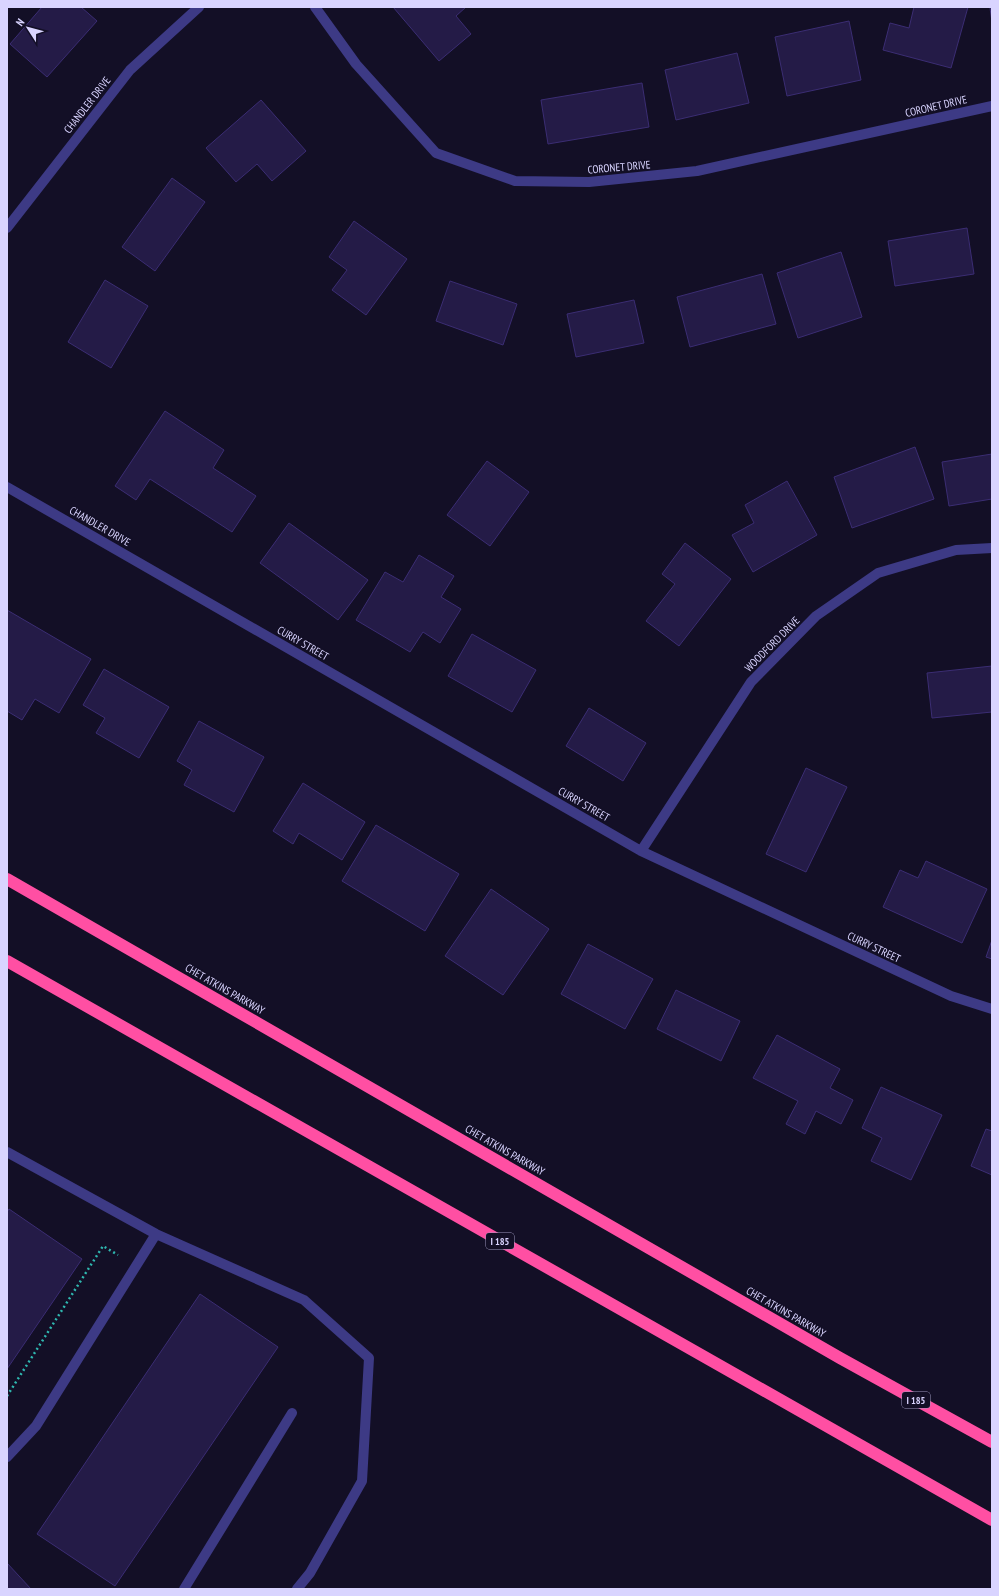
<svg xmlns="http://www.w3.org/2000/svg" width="999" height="1596" font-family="'PT Sans Narrow',sans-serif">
	<rect width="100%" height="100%" fill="#130f26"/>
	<!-- building -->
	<path fill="#241b47" stroke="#3b2d73" d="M42,7H81L97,21L47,77L10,44Z
		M393,7H466L456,16L471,34L439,61Z
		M914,7H968L951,68L883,50L890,23L909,28Z
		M992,7V22L990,8Z
		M849,21L861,80L787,96L775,37Z
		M737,53L749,103L676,120L665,70Z
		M642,83L649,127L548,144L541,100Z
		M261,100L306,151L272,181L257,164L236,182L206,148Z
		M172,178L205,202L155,271L122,247Z
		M354,221L407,259L366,315L332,290L347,270L329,257Z
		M967,228L974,274L895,286L888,241Z
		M841,252L862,317L798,338L777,273Z
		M762,274L776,324L690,347L677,297Z
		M105,280L148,306L111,368L68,342Z
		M450,281L517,304L503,345L436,321Z
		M634,300L644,343L576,357L567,314Z
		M165,411L224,450L213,468L256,496L232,532L150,479L136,500L115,486Z
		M915,447L934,499L852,528L834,477Z
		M992,454V499L949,506L942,462Z
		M487,461L529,492L490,546L447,515Z
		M787,481L817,535L753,572L732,535L754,523L745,505Z
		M289,523L368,580L338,620L260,563Z
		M685,543L731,579L679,646L646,621L675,584L662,574Z
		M419,555L454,576L441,597L461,609L440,643L423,632L410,652L356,620L385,572L403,582Z
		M7,610L91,659L59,713L35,699L22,720L7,711Z
		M472,634L536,670L512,712L448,676Z
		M992,666V712L932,718L927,673Z
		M104,669L169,707L139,758L96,733L105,718L83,705Z
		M589,708L646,743L623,781L566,746Z
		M199,721L264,757L234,812L184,785L192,770L177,761Z
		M806,768L847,787L806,872L766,854Z
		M303,783L365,822L342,860L299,833L293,844L273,831Z
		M376,825L459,874L425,931L342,881Z
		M926,861L987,889L962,943L883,907L900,870L918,878Z
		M491,889L549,929L503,995L445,956Z
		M992,940V959L986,957Z
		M588,944L653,979L625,1029L561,994Z
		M676,990L740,1021L721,1061L657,1029Z
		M777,1035L840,1069L830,1088L853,1100L841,1124L816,1111L805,1134L786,1124L798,1101L753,1078Z
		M881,1087L942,1115L911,1180L871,1161L882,1138L862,1128Z
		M986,1129L992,1131V1175L971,1166Z
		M9,1209L82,1259L7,1369V1212Z
		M200,1294L278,1347L115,1586L37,1534Z
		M7,1563L31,1589H7Z"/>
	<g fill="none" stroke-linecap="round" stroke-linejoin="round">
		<!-- path -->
		<path stroke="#2fb8b0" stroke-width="2.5" stroke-dasharray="2 3" stroke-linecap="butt" d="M7,1396L103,1246L118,1255"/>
		<!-- service -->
		<path stroke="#3d3a85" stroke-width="10" d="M184,1589L292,1413"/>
		<!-- minor -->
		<path stroke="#3d3a85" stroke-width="10" d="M315,7L356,64L436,153L515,181L589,182L697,171L992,106
			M7,228L130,70L199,7
			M7,487L641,851L951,996L992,1009
			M641,851L751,682L816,616L878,573L956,550L992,548
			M7,1152L156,1234L304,1300L369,1358L362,1481L310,1573L297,1589
			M7,1457L36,1426L156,1234"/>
		<!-- motorway -->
		<path stroke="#ff4fa3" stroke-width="12" d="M7,879L840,1358L992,1442
			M7,961L992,1520"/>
	</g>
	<g text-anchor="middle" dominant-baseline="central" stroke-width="3" stroke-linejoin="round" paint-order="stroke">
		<!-- shield labels -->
		<g fill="#130f26" stroke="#9e99be" stroke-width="1">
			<rect x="486" y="1233" width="28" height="16" rx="3"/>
			<rect x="902" y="1392" width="28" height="16" rx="3"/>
		</g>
		<g font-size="10" font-weight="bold" fill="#d9d4ff">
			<text x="500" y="1241">I 185</text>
			<text x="916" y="1400">I 185</text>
		</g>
		<!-- street labels -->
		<g font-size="11" fill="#d9d4ff" stroke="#130f26">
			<text transform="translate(87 105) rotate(-52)">CHANDLER DRIVE</text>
			<text transform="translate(936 106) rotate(-13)">CORONET DRIVE</text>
			<text transform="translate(619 167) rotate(-5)">CORONET DRIVE</text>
			<text transform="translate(100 526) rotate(30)">CHANDLER DRIVE</text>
			<text transform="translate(303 643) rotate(30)">CURRY STREET</text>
			<text transform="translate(772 644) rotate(-45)">WOODFORD DRIVE</text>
			<text transform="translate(584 804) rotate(30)">CURRY STREET</text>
			<text transform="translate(874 947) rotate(25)">CURRY STREET</text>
			<text transform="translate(225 989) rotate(30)">CHET ATKINS PARKWAY</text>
			<text transform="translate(505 1150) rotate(30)">CHET ATKINS PARKWAY</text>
			<text transform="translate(786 1312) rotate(30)">CHET ATKINS PARKWAY</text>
		</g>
	</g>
	<!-- border -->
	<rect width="999" height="1596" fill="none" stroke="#d9d4ff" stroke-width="16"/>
	<!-- north arrow -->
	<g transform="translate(28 28) rotate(306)" stroke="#130f26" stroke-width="3" paint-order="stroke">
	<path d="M0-3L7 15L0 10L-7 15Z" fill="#d9d4ff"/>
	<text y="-6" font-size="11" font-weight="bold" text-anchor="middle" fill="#d9d4ff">N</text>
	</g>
</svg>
